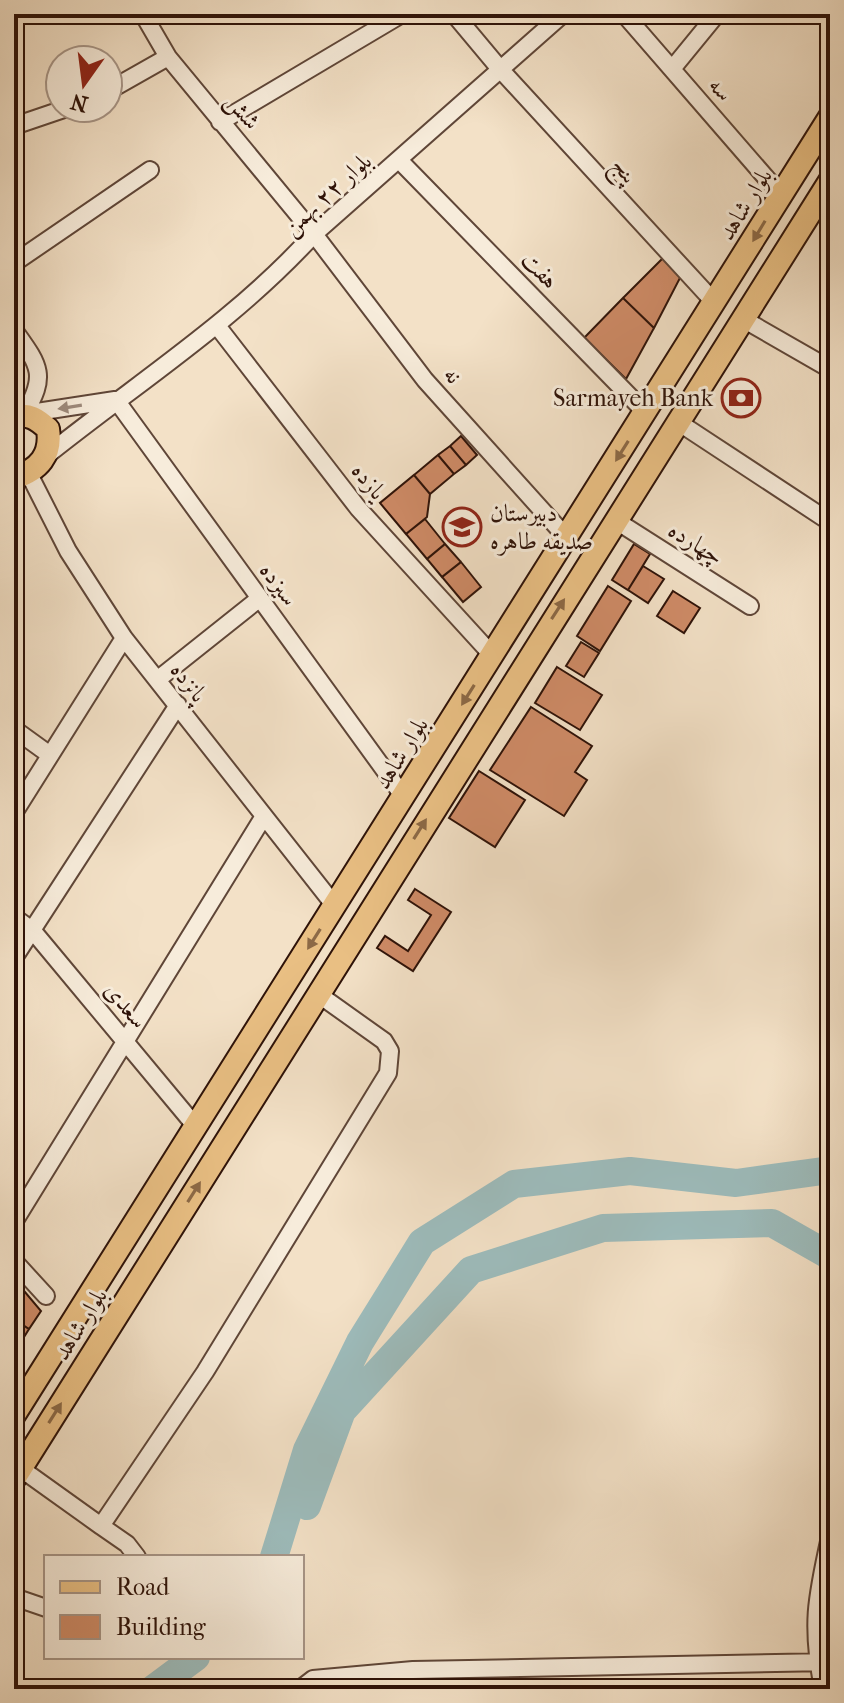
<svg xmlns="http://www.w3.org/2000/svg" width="844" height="1703" font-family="'IM FELL French Canon',Amiri,serif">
	<rect width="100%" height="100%" fill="#f3e1c7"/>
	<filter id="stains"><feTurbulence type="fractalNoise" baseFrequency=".0025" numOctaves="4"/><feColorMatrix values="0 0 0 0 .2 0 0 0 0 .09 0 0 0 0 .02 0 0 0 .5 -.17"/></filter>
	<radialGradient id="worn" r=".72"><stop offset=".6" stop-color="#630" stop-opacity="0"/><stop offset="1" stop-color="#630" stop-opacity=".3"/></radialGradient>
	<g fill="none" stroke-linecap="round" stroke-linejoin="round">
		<!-- river -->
		<path stroke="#9dbcbc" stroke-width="28" d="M307,1506L342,1411L471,1270L603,1228L772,1223L830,1256
			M274,1557L307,1450L360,1342L422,1242L514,1184L630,1171L736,1183L830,1170
			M153,1689L196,1657"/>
	</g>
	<!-- building -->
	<path fill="#cf8b67" stroke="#2e1208" stroke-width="2" d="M663,258L681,276L654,328L623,298Z
		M623,298L654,328L626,379L584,338Z
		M461,436L477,455L466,465L450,446Z
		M450,446L466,465L454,474L438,455Z
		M438,455L454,474L430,494L414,475Z
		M414,475L430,494L427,517L406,534L380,503Z
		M425,519L445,544L427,559L406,534Z
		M445,544L461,562L442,577L427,559Z
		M634,544L650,554L628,590L612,580Z
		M461,562L481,587L463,602L442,577Z
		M643,566L664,579L648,603L628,590Z
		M608,586L631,601L600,651L577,636Z
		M673,591L700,608L684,633L657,616Z
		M581,642L599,653L584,677L566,666Z
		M557,667L602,695L580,730L535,703Z
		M531,707L592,746L575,772L587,780L564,816L490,770Z
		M479,771L525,800L495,847L449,818Z
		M415,889L451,912L413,971L377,948L385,936L408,951L431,915L408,900Z
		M14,1279L41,1311L29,1329L14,1319Z
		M14,1319L29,1329L14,1353Z"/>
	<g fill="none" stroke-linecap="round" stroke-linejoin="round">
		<defs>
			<path id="minor" d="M143,14L168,57L314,234L425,380L567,538
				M454,14L500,69L715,303
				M624,14L781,195
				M672,69L717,14
				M108,91L168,57
				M220,122L402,14
				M14,126L67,108
				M399,160L646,413
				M14,263L150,170
				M743,319L830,369
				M218,327L358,508L493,656
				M14,330C39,365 48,375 24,414
				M116,400L404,797
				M24,414L115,400
				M678,422L830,522
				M46,456C137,383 235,321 314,234L563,14
				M28,472L68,551L124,638L335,906
				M615,520L750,606
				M157,680L260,598
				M14,729L50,755
				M14,813L124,638
				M14,917L33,931L197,1128
				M14,958L178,705
				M14,1222L264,816
				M14,1261L46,1296
				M20,1468L101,1526
				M137,1557L127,1544L101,1526L205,1372L388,1073L390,1051L384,1041L318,994
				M14,1597L46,1608
				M300,1689L313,1679L413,1670L830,1662
				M823,1689C811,1625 816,1600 830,1537"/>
			<path id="major" d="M14,417C29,413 37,419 48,429C52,455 39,470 14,478
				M14,1415L830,117
				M14,1479L830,181"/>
		</defs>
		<!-- minor casing -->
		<use href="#minor" stroke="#5f4638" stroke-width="20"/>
		<!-- major casing -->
		<use href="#major" stroke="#2e1208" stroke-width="26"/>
		<!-- minor -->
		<use href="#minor" stroke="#f7ecdb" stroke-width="16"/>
		<!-- major -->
		<use href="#major" stroke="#eac084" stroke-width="22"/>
	</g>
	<!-- one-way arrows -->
	<defs><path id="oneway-solid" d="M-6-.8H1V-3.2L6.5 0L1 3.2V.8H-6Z" transform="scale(2)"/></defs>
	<g fill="#8c6946">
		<use href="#oneway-solid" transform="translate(759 231) rotate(121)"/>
		<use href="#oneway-solid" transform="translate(622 451) rotate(122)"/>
		<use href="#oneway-solid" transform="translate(558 609) rotate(-57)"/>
		<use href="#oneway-solid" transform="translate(468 695) rotate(122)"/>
		<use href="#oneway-solid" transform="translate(420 829) rotate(-58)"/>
		<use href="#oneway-solid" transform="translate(314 939) rotate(122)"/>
		<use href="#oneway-solid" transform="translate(194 1192) rotate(-58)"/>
		<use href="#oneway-solid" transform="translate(55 1413) rotate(-58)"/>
	</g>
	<use fill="#9d8a7c" href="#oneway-solid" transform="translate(70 407) rotate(171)"/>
	<!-- icons -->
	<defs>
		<symbol id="bank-ring" viewBox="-11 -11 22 22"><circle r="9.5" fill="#f7ecdb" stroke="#8f2418" stroke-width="1.5"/><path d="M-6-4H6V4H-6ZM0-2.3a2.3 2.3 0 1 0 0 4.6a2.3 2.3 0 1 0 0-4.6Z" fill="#8f2418"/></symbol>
		<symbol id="school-ring" viewBox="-11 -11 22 22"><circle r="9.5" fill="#f7ecdb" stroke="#8f2418" stroke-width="1.5"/><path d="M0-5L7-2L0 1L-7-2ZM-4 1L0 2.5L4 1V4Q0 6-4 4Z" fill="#8f2418"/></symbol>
	</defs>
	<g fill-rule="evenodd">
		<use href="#bank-ring" x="719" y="376" width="44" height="44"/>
		<use href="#school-ring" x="440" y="505" width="44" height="44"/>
	</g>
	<g text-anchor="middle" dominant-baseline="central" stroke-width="6" stroke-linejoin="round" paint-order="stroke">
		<!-- street labels -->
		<g font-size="24" fill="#2e1208" stroke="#f7ecdb">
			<text transform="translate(721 89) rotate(49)">سه</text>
			<text transform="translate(243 111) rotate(50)">شش</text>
			<text transform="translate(625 170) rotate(47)">پنج</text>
			<text transform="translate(327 194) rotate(-42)">بلوار ۲۲ بهمن</text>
			<text transform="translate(745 204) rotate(-58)">بلوار شاهد</text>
			<text transform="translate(540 270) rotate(46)">هفت</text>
			<text transform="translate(453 375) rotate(49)">نه</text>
			<text transform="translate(369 481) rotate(51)">یازده</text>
			<text transform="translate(696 543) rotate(32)">چهارده</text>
			<text transform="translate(279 584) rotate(54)">سیزده</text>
			<text transform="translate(189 682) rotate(52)">پانزده</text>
			<text transform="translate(401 753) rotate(-58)">بلوار شاهد</text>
			<text transform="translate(126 1005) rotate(50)">سعدی</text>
			<text transform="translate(80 1324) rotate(-58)">بلوار شاهد</text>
		</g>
		<!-- poi labels -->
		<g font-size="24" fill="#2e1208" stroke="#f7ecdb" text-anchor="end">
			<text x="713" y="398">Sarmayeh Bank</text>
			<text x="490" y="513" text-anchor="start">دبیرستان<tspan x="490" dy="28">صدیقه طاهره</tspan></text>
		</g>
	</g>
	<!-- margin -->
	<rect width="844" height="1703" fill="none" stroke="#f3e1c7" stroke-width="48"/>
	<rect x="16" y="16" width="812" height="1671" fill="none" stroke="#2e1208" stroke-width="4"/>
	<rect x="24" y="24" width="796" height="1655" fill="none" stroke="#2e1208" stroke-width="2"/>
	<!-- legend -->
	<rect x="44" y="1555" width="260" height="104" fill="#f7ecdb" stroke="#a79587" stroke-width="2"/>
	<rect x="60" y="1581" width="40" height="12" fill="#eac084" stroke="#a79587" stroke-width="2"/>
	<text x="116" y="1595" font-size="24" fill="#2e1208">Road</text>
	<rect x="60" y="1615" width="40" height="24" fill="#cf8b67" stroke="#a79587" stroke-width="2"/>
	<text x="116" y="1635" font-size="24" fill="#2e1208">Building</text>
	<!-- north arrow -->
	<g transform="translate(84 84) rotate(194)"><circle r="38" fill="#f7ecdb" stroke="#a79587" stroke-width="2"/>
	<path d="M0-6L14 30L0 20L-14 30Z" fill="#8f2418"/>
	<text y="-12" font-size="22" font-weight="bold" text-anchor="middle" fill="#2e1208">N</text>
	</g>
	<rect width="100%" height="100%" filter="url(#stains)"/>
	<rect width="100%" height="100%" fill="url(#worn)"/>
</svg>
